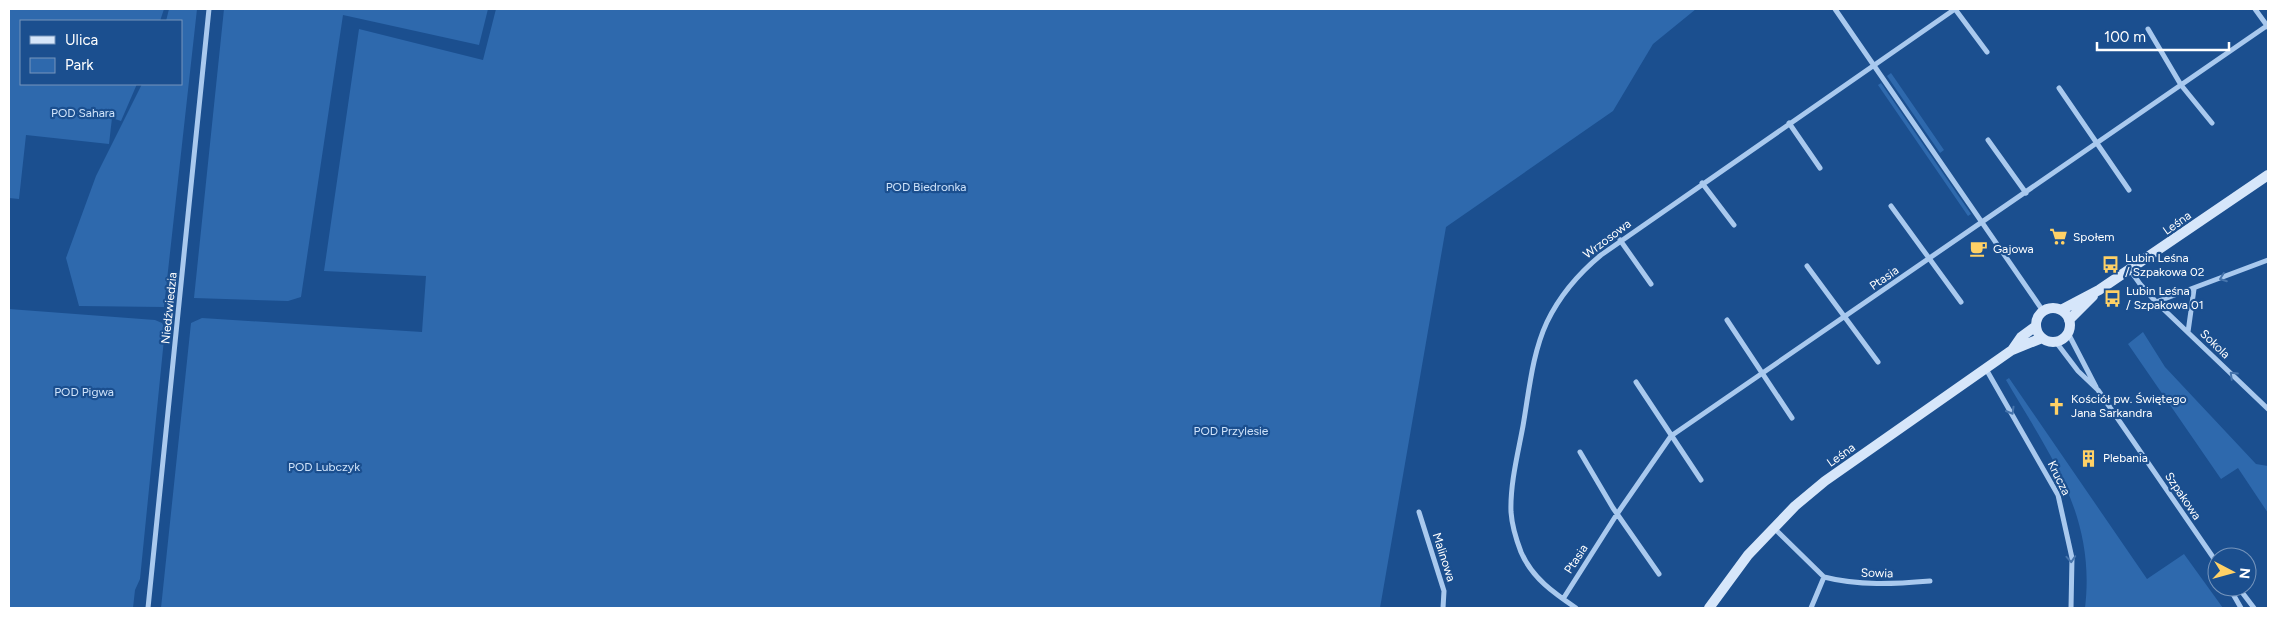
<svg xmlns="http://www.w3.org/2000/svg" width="2277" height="617" font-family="Figtree,sans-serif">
	<rect width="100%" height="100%" fill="#1b4f8f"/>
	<!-- green -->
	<path fill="#2e69ad" d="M9,9H164L160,21H21V84H137L121,121L112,118L109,144L26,135L19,199L9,198Z
		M169,9H197L164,307L79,306L66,258L96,176L142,84H181V21H166Z
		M224,9H488L479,45L343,15L301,297L288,301L194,298Z
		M496,9H1696L1653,44L1613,111L1446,227L1380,608H161L191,323L202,318L422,332L426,276L324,271L359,29L483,60Z
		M1891,73L1944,150L1940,153L1887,76Z
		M1881,83L1971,214L1968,216L1878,85Z
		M9,309L155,320L162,323L165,329L140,579L135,590L133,608H9Z
		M2143,332L2165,367L2256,464L2268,466V513L2238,468L2221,479L2128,344Z
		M2009,378L2147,579L2184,554L2223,608H2085C2096,516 2050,455 2006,380Z"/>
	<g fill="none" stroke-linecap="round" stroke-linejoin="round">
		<!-- street -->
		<path stroke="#a9c9ee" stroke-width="5" d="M1835,9L2043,311
			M1955,9L1987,52
			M2255,9L2268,27
			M2148,29L2181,85L2212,123
			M2059,88L2129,190
			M1789,123L1820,168
			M1988,140L2026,193
			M1702,183L1734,225
			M1891,206L1961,302
			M1620,240L1651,284
			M1807,266L1878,362
			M2130,270L2140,284L2156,302L2268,409
			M2156,302L2268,260
			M1727,320L1792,418
			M2188,332L2194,289
			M2068,333L2096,387
			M2056,342L2078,371L2098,390L2217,563
			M1986,369L2058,495L2072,558L2071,608
			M1636,382L1701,480
			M1580,452L1613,508L1659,574
			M1419,512L1444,591L1443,608
			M1774,528L1824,577L1811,608
			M1824,577C1859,586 1894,584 1930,581
			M2229,587L2241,608
			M2238,587L2254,608
			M1563,599L1617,514L1671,436L2268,25
			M148,608L209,9
			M1576,608C1554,593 1532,578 1521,552C1516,539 1512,526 1511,512C1510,484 1518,453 1523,426C1529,392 1532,354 1547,322C1560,295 1578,274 1601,255L1955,9"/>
		<!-- secondary -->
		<path stroke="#d6e6fa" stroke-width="10" d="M2036 325a17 17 0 1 1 34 0a17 17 0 1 1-34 0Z
			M2061,310L2099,290L2268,175
			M2069,320L2093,296
			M2012,350L2021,337L2036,326
			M1709,608L1748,555L1795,506L1825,481L2012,350L2042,338"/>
	</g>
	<!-- one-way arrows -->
	<defs><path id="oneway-chevron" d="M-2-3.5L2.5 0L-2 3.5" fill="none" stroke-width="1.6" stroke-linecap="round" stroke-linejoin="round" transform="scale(1.25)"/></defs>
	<g stroke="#4674ac">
		<use href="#oneway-chevron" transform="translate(2223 278) rotate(160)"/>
		<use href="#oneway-chevron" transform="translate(2233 375) rotate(-136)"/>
		<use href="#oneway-chevron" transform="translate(2011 411) rotate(60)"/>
		<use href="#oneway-chevron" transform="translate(2071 559) rotate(86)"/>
	</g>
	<!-- icons -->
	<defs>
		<symbol id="supermarket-bare" viewBox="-9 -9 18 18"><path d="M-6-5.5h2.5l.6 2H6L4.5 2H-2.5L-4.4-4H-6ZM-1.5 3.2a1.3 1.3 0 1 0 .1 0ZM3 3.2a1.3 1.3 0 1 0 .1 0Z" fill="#ffd166" stroke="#1b4f8f" stroke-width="2.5" paint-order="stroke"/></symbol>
		<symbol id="cafe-bare" viewBox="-9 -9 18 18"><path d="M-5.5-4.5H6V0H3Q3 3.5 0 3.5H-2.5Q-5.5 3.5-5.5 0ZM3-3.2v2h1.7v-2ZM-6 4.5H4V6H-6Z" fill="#ffd166" stroke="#1b4f8f" stroke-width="2.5" paint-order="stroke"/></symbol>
		<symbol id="bus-bare" viewBox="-9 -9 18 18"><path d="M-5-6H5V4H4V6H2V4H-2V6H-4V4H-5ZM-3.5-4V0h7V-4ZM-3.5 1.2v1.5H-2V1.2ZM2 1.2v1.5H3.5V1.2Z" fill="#ffd166" stroke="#1b4f8f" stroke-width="2.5" paint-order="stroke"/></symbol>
		<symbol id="church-bare" viewBox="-9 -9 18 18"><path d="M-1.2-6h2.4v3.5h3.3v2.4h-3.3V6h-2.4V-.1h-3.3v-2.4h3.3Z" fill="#ffd166" stroke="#1b4f8f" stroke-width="2.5" paint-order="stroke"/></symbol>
		<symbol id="building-bare" viewBox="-9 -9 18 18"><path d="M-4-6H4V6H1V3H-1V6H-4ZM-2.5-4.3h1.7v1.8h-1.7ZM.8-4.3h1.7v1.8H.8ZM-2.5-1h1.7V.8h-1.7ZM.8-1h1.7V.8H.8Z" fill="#ffd166" stroke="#1b4f8f" stroke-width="2.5" paint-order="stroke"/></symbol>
	</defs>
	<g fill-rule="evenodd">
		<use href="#supermarket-bare" x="2046" y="224" width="25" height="25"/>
		<use href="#cafe-bare" x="1966" y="236" width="25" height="25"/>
		<use href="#bus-bare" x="2098" y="252" width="25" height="25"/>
		<use href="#bus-bare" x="2100" y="286" width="25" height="25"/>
		<use href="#church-bare" x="2044" y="394" width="25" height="25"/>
		<use href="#building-bare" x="2076" y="446" width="25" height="25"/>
	</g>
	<g text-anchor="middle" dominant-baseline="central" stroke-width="4.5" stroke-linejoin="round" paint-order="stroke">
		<!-- park labels -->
		<g font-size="12" fill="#cfe3fa" stroke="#1b4f8f">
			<text x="83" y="113">POD Sahara</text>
			<text x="926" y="187">POD Biedronka</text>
			<text x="84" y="392">POD Pigwa</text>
			<text x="1231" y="431">POD Przylesie</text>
			<text x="324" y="467">POD Lubczyk</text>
		</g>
		<!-- street labels -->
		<g font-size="12" fill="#fff" stroke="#1b4f8f">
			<text transform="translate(2177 223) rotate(-35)">Leśna</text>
			<text transform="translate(1607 239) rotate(-37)">Wrzosowa</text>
			<text transform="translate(1884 278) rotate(-35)">Ptasia</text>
			<text transform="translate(169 308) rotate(-84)">Niedźwiedzia</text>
			<text transform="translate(2215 344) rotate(44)">Sokola</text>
			<text transform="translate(1841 455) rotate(-35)">Leśna</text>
			<text transform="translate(2059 478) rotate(64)">Krucza</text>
			<text transform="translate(2183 496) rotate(56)">Szpakowa</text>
			<text transform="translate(1444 557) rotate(72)">Malinowa</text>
			<text transform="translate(1576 559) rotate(-57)">Ptasia</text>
			<text transform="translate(1877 573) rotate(1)">Sowia</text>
		</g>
		<!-- poi labels -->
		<g font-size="12" fill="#fff" stroke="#1b4f8f" text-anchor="start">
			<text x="2073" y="237">Społem</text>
			<text x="1993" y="249">Gajowa</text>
			<text x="2125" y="258">Lubin Leśna<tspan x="2125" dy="14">/ Szpakowa 02</tspan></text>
			<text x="2126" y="291">Lubin Leśna<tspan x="2126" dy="14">/ Szpakowa 01</tspan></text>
			<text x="2071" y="399">Kościół pw. Świętego<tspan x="2071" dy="14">Jana Sarkandra</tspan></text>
			<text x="2103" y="458">Plebania</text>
		</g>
	</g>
	<!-- border -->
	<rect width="2277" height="617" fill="none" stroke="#ffffff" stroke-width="20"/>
	<!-- legend -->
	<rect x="20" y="20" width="162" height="65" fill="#1b4f8f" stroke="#7695bc"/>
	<rect x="30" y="36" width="25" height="8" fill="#d6e6fa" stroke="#7695bc"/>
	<text x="65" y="45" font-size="15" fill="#ffffff">Ulica</text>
	<rect x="30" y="58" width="25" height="15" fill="#2e69ad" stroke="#7695bc"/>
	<text x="65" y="70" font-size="15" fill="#ffffff">Park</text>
	<!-- north arrow -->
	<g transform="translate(2232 572) rotate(96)"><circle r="24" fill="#1b4f8f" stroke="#7695bc"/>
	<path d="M0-4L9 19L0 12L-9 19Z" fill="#ffd166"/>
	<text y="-8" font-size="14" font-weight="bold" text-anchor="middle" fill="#ffffff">N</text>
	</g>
	<!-- scale -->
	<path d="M2097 42v8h132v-8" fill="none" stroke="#ffffff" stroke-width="2.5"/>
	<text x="2104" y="42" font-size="15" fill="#ffffff" stroke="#1b4f8f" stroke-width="4" paint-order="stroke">100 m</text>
</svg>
